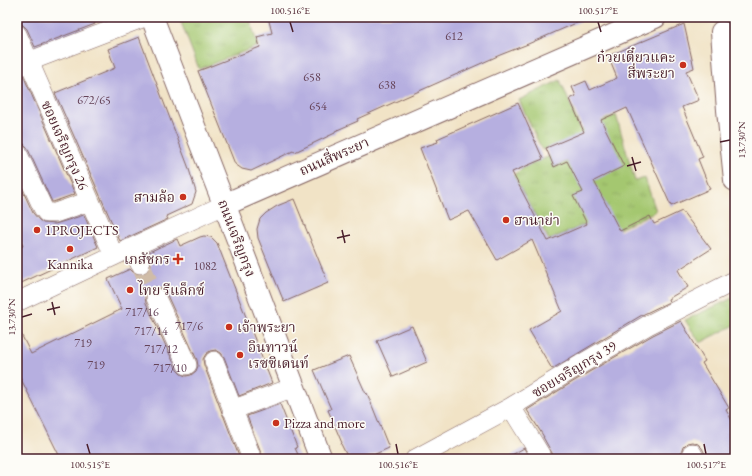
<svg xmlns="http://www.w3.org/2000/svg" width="752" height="476" font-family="'EB Garamond','Noto Serif Thai',serif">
	<defs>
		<pattern id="grass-tufts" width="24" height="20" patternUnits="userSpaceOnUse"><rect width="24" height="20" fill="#a4c770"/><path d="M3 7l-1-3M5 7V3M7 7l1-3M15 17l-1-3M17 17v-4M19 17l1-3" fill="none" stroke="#8faa61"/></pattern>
	</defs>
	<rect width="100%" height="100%" fill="#fdfcf7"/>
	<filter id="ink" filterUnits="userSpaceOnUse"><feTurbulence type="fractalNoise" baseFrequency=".025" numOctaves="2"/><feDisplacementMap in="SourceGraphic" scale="8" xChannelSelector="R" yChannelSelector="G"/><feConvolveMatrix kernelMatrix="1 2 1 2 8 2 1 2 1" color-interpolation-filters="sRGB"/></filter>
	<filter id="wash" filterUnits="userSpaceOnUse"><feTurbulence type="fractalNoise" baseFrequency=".012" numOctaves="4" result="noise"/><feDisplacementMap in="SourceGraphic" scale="16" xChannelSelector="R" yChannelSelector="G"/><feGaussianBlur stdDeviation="0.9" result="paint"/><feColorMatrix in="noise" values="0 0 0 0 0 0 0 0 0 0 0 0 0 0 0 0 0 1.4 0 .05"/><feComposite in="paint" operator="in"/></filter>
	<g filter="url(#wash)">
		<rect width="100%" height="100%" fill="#f1e3c6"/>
		<!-- grass -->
		<path fill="url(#grass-tufts)" stroke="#77734e" d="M179,17H249L258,46L199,69Z
			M560,80L581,130L616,115L635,181L645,178L656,211L598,239L589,223L549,240L513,175L527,166L550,156L554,167L569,161L561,142L542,150L519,100Z
			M735,297V325L700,343L685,320Z"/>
		<g id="blocks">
			<!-- building -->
			<path fill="#b6afe0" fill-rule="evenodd" d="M17,17H92L95,24L35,47L27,29L23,25L17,23Z
				M268,17H590L528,44L500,55L417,92L357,119L358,121L335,131V133L295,152L293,151L251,171L242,169L235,164L198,71L260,47L257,37L272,33Z
				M684,24L694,68L686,71L699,100L682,107L703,157L698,159L710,189L671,206L627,108L601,120L624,166L594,181L620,231L650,216L654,224L682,211L711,249L678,270L688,287L668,299L669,302L642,315L552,369L529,330L562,311L532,240L497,260L469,211L448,220L420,148L438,142L437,139L518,103L543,159L512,172L548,241L587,224L573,196L583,192L567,161L554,167L546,148L584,132L570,99L576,96L572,87L586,81L590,90L617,78L608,56Z
				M139,37L188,166L196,192L192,204L166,216L168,219L120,241L55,93L115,68L108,49Z
				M23,75L75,194L53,202H52L27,147L23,143L17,141V77Z
				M17,178L33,213L39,220L43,223L55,224L84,215L98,247L17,285V248L23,246L17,233Z
				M294,199L328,283L284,302L258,238L257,229L260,219L266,213L277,206Z
				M204,236L211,237L217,243L272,383L239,396L224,357L221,353L216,350L210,351L206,354L203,359L204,365L221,410L222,413L224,417L240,459H61L17,371V326L31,354L122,309L108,279L130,269L134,273L138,275L145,274L149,270L151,265L150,260L147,253L177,239L180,246L200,237ZM157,287L163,289L166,293L197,360L198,366L196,371L191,375L186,376L181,374L177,370L146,303L145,297L147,291L152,288Z
				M681,321L705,361L702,363L729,408L726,410L735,426V459H706L705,454L702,448L698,444L692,442L687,443L683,447L681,453L683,459H554L552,453L543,437H544L527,410L589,372L653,335Z
				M412,326L427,362L393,377L377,341Z
				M349,356L366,394L367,393L389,448L364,459H350L346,454L341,444L342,443L328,410L331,409L314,370Z
				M280,404L297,447L295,448L300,459H263L262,455L247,416Z
				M524,448L530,459H505Z"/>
		</g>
	</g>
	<g filter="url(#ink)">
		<use href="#blocks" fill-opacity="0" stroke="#846461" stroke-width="1"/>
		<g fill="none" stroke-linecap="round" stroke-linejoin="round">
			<!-- minor-tunnel -->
			<path stroke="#d0bca7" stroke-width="19" stroke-dasharray="19 10" stroke-linecap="butt" d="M140,264L156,298"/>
			<defs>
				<path id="minor" d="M17,34L114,256
					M17,66L145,17
					M17,152L43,208L47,213H55L90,201
					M133,247L140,264
					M156,298L187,365
					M17,302L133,247L224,205
					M214,361L252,459
					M511,407L543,459
					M232,410L294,387
					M692,453L695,459
					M415,459L511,407L583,363L648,325L734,281"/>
				<path id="major" d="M152,17L212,173L238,240L321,459
					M224,205L655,17"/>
				<path id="highway" d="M722,32L728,110L735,180"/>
			</defs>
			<!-- minor casing -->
			<use href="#minor" stroke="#846461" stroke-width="20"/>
			<!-- major casing -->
			<use href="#major" stroke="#846461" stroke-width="24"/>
			<!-- highway casing -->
			<use href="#highway" stroke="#846461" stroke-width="24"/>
			<!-- minor -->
			<use href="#minor" stroke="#fff" stroke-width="19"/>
			<!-- major -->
			<use href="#major" stroke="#fff" stroke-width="22"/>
			<!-- highway -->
			<use href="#highway" stroke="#fff" stroke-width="22"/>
		</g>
	</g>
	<!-- ticks -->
	<path fill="none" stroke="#4a1f2b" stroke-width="1.5" d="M290,22L293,32M598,22L601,32M720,142L730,140M632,157L636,171M627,166L641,162M342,230L345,243M337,238L350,235M52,302L55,315M47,310L60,307M22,317L32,314M87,444L90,454M396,444L398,454M704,444L706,454"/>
	<!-- markers -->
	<g fill="#c8321e" stroke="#fdfcf7" stroke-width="1.5">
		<circle cx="683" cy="65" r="4"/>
		<circle cx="183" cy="197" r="4"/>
		<circle cx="506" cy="220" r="4"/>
		<circle cx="37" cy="230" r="4"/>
		<circle cx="70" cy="249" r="4"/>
		<path d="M176 253h4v4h4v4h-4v4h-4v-4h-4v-4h4z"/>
		<circle cx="130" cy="290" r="4"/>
		<circle cx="229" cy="327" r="4"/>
		<circle cx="240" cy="355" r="4"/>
		<circle cx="276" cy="423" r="4"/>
	</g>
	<g text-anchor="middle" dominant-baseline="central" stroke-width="3" stroke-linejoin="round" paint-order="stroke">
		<!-- number labels -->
		<g font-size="12" fill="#654358">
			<text x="454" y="36">612</text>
			<text x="312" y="77">658</text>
			<text x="387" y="85">638</text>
			<text x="94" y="100">672/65</text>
			<text x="318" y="106">654</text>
			<text x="205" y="266">1082</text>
			<text x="142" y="312">717/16</text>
			<text x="189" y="326">717/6</text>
			<text x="151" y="331">717/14</text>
			<text x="83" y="343">719</text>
			<text x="161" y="349">717/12</text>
			<text x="96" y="365">719</text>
			<text x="170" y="368">717/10</text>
		</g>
		<!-- poi labels -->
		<g font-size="14" fill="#4a1f2b" stroke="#fdfcf7" text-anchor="start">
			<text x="675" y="57" text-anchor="end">ก๋วยเตี๋ยวแคะ<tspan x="675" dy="16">สี่พระยา</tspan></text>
			<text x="175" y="197" text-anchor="end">สามล้อ</text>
			<text x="514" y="220">ฮานาย่า</text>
			<text x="45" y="230">1PROJECTS</text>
			<text x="170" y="259" text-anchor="end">เภสัชกร</text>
			<text x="70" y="264" text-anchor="middle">Kannika</text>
			<text x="138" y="290">ไทย รีแล็กซ์</text>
			<text x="237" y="327">เจ้าพระยา</text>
			<text x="248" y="347">อินทาวน์<tspan x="248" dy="16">เรซซิเดนท์</tspan></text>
			<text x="284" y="423">Pizza and more</text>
		</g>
		<!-- street labels -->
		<g font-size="14" fill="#4a1f2b" stroke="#fdfcf7">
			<text transform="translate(65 145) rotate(66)">ซอยเจริญกรุง 26</text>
			<text transform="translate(334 156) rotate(-24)">ถนนสี่พระยา</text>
			<text transform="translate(237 238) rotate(69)">ถนนเจริญกรุง</text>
			<text transform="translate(574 369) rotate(-31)">ซอยเจริญกรุง 39</text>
		</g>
	</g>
	<!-- margin -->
	<rect width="752" height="476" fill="none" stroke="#fdfcf7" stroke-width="44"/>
	<rect x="22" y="22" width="708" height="432" fill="none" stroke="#4a1f2b" stroke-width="1.5"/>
	<g font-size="10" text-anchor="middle" fill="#4a1f2b">
		<text x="290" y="14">100.516°E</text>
		<text x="598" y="14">100.517°E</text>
		<text transform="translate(741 140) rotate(-90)" y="4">13.730°N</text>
		<text transform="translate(11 317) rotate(-90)" y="4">13.730°N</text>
		<text x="90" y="468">100.515°E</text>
		<text x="398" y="468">100.516°E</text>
		<text x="706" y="468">100.517°E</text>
	</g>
</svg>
